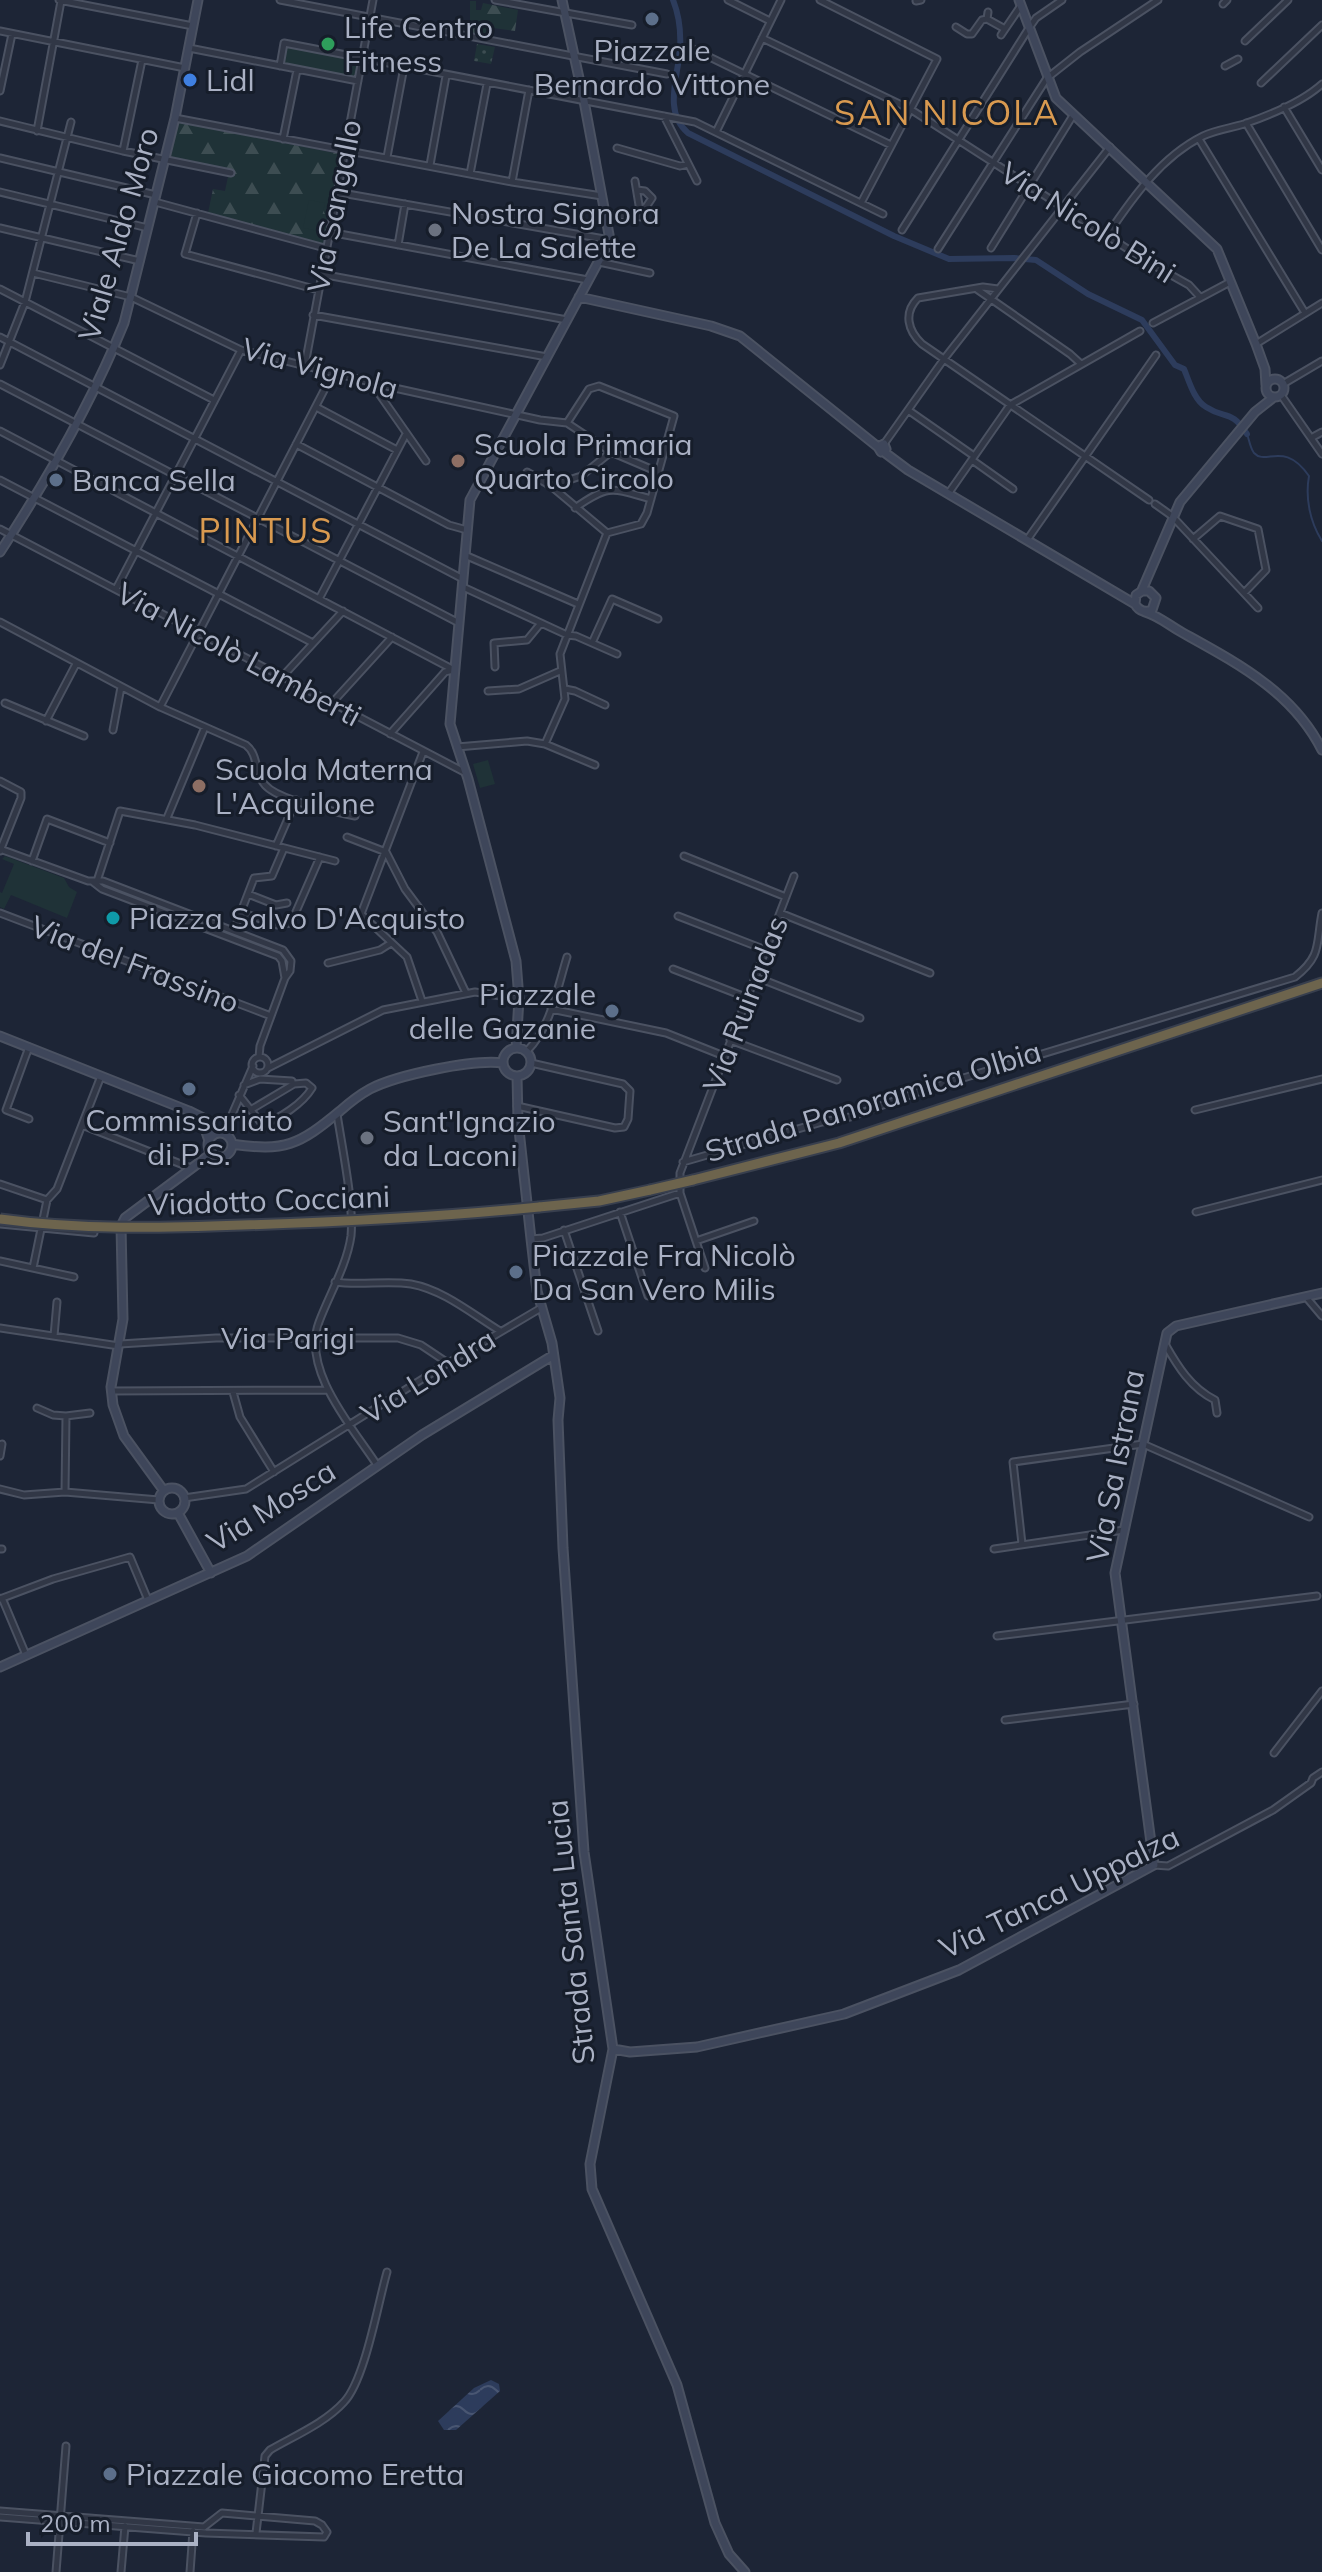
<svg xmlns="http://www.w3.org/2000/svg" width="1322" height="2572" font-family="Mulish,sans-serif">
	<defs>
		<pattern id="forest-firs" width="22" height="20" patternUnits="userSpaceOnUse" patternTransform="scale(2)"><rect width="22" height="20" fill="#1f3237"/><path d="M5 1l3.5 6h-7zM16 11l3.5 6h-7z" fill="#3d4d52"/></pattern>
		<pattern id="garden-dots" width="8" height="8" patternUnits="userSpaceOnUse" patternTransform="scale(2)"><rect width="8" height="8" fill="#1f3237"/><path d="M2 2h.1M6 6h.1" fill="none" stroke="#3d4d52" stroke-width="1.8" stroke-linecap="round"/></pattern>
		<pattern id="water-waves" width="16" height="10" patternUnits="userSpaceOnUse" patternTransform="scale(2)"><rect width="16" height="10" fill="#2d3c5c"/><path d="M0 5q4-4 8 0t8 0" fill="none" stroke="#495672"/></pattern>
	</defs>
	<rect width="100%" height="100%" fill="#1d2536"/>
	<!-- forest -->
	<path fill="url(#forest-firs)" d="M470,1H476V10H481L483,3L518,10L515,31L493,28L489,38L470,35Z
		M177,122L340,154L323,244L208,213L213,189L225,191L229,172L169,159Z"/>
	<!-- park -->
	<path fill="#1f3237" d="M286,46L359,61L356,78L283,65Z
		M309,200L325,203L319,231L303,228Z
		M488,760L495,784L480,788L473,764Z
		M5,856L64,878L69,887L77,892L67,918L11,895L4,909L0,907V892L2,893L14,864L2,859Z"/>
	<!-- garden -->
	<path fill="url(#garden-dots)" d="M477,44L495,47L491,64L474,61Z"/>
	<!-- water -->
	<path fill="url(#water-waves)" d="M491,2380L499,2384L500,2391L456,2430H444L438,2421L474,2388Z"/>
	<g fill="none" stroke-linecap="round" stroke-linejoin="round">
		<!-- stream -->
		<path stroke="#2d3c5c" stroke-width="2" d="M1247,434C1249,439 1250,448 1254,453C1266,466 1284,440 1309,476C1305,498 1310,522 1322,541"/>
		<!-- canal -->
		<path stroke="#2d3c5c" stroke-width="6" d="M673,0C679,15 681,33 680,49C678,77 663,112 688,133L894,236L949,259L1014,258L1036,260L1088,294L1142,320L1175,365L1184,369C1189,381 1194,400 1206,407C1226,420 1231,409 1247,434"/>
		<defs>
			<path id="street" d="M59,0L193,26
				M280,0L667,74
				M495,0L632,25
				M728,0L770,21
				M820,0L937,59L861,203
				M916,1L921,0
				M1223,4L1227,0
				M988,12L987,19L1005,29
				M956,27L967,34H972L982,20L987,19
				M0,31L185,68
				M1001,35L1020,7
				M762,38L910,109L1148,262L1189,285L1200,297
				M1245,41L1288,0
				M189,48L358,81
				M691,48L891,145
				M280,66L284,43L695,122L883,214
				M1225,66L1238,59
				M1261,83L1322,25
				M0,91L12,34
				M1284,107L1322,170
				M664,116L697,181
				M175,118L512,182L602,196
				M0,121L123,151L231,173
				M1246,123L1322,250
				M37,131L61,1
				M716,132L781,0
				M283,139L297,70
				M1199,139L1305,313
				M617,148L680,166L688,164
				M123,151L142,60
				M387,157L404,67
				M0,158L156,195
				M430,165L446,76
				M470,174L487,84
				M512,182L529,90
				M637,190L645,191L652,198L646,207L640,210
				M0,192L148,228
				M336,192L610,240
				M155,202L325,248
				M197,213L185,254L318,290
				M606,214L641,217L635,181
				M0,228L140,261
				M902,230L1029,28L1036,18L1062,0
				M329,232L588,280
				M1108,234C1133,197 1161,157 1203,136C1215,130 1231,128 1244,124C1270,115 1302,102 1322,84
				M398,245L405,204
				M991,248L1072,117
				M938,249L1047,78L1080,52L1158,0
				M599,262L650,273
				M33,273L131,297L241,350L390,387L540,420L567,423L611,452L658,472
				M321,274L567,320
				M0,289L214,400
				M998,289L983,287L918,298C903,313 908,331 922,344L1149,500
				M978,290L1070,354L1081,364
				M313,315L547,357
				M1153,323L1230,282
				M0,337L463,579
				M1256,344L1322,303
				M0,365L25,302L71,122
				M305,365L373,0
				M375,383V388L426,461
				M0,384L459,623
				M1283,384L1322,361
				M1281,395L1322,454
				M316,407L397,450
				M908,410L974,456
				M0,431L454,670
				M1311,438L1322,432
				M296,444L449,525L467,530
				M884,444L944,359L1110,147
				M972,460L1013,489
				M527,472L551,486L607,533
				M0,480L313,643
				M551,486L581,476L611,452
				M948,494L1010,405L1140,331
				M1155,504L1172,516L1258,608
				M575,508C609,484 612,488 651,499
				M0,529L466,773
				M1193,539L1220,516L1258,529L1266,570L1244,593
				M1027,540L1156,355
				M467,556L578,604
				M463,587L567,635L576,636L617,654
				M116,589L241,350
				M319,599L406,434
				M0,622L160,707L246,745C259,755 254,773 265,785C278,800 335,812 355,816
				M592,643L612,599L658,619
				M495,667L494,643L527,640L541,623
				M282,677L343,611
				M565,689L575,691L605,705
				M488,691L519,689L560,671
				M5,703L84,736
				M332,703L392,637
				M160,707L333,373
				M46,721L76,664
				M113,730L121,687
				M390,734L445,672L453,670
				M545,744L565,699L560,654L607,533L641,524L647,513L674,416L599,386L589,389L567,423
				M457,747L527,741L545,744L595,765
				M0,781L21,792V798L0,851
				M167,818L205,727
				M347,837L386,852L405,889L437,932L466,993
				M276,846L296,800
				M0,849L88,881H103L283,950L291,961L290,971L285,978L260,1046L259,1057
				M684,856L786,897
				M32,861L47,819L110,843
				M97,881L120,811L195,825L335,861
				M93,882L102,889L278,956L282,961L285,978
				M248,894L276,905L287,903
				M241,912L277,925L291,923L320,857
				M0,913L271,1016
				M780,913L930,973
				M678,916L766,950
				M234,930L254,878L272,876L284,848
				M328,963L380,950L391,943
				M673,969L748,998
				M756,977L860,1018
				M422,1001L407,957L361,914L423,752
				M551,1009L666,1033L724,1056
				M730,1040L837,1080
				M527,1051C551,1027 557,989 567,957
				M252 1065a8 8 0 1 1 16 0a8 8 0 1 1-16 0Z
				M268,1068L383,1010L475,992L519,999
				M244,1085L260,1079L292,1081
				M239,1095L262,1124C280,1119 303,1103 312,1088L306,1083L294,1084L252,1109
				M517,1106L615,1128L624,1127L628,1119L630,1091L623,1084L531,1063
				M1195,1110L1322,1079
				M337,1114C342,1147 354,1204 351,1236C347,1265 329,1295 319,1322C301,1370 353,1428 377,1465
				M29,1119L6,1110L29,1047
				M82,1125L191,1168
				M224,1133L253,1066
				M683,1162L822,1122L850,1117L924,1090L1295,977C1322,956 1316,944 1322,913
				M0,1184L47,1200
				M47,1200L57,1189L101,1076
				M620,1212L648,1296
				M1196,1212L1322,1180
				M0,1224L94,1233
				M564,1230L598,1331
				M531,1239L543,1238L680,1193
				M696,1241L754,1221
				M0,1261L74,1277
				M33,1268L47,1200
				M705,1268L680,1193V1173L794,876
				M335,1282C360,1286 386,1280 411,1284C444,1290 472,1314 500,1331
				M1306,1297L1322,1316
				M0,1328L119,1346
				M54,1336L57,1302
				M120,1344L216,1338H398L421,1345L448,1363
				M1165,1344C1178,1367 1191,1388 1215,1400L1217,1413
				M111,1391L328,1390
				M233,1392L240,1417L274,1472
				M37,1408L53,1415L66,1416
				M0,1456L2,1444
				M0,1489L24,1495L65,1492L159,1500
				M65,1492L66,1416L90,1413
				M184,1498L246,1489L448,1363L541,1308
				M1022,1544L1013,1462L1143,1444L1309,1517
				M0,1549H2
				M994,1549L1124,1530
				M2,1598L26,1655
				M0,1599L53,1579L130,1557L148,1600
				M997,1636L1317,1596
				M1005,1720L1134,1704
				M1274,1753L1322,1691
				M1154,1865L1168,1866L1273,1810L1311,1783L1313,1778L1322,1772
				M0,2511L204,2527L222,2513L315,2521L322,2525L327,2532L324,2537L206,2533L0,2517
				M256,2533L265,2456L270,2450C294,2436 325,2423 344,2402C365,2380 378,2303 387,2272
				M56,2572L66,2446
				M121,2572L125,2526
				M190,2572L193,2531"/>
			<path id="secondary" d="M1019,0L1056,98L1217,249L1256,344L1265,369L1266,385
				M579,297L711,326L740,336L878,447
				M1266 388a9 9 0 1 1 18 0a9 9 0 1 1-18 0Z
				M884,444L886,449L881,452L878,447Z
				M884,452L908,470L1135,604C1139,611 1145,613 1152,610L1156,598L1149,591H1142L1136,595L1135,604
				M0,552C47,480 92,402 124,323L175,118L198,0
				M1142,590L1180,502L1255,412L1274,397
				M1145,612C1159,616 1170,626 1183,633C1237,663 1293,692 1322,750
				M0,1036L189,1111L205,1119L215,1134
				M516,1048L519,999L516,961L468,779L450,724L470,500L610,240L584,101L562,0
				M503 1062a14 14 0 1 1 28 0a14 14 0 1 1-28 0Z
				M517,1076L518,1121L531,1239L537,1291L552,1343L560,1398L558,1420L563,1548L584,1852L613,2049L590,2164L592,2189L677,2385L715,2523L729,2554L745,2572
				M196,1118L205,1129L209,1141
				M208 1145a12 12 0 1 1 24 0a12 12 0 1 1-24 0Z
				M232,1144C285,1152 299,1145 340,1111C349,1103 359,1095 370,1089C397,1075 473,1059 503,1063
				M159 1501a13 13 0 1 1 26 0a13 13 0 1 1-26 0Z
				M164,1491L124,1436L113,1405L111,1387L123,1319L121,1226L125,1218L212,1153
				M178,1513L211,1573
				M0,1667L247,1556L422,1435L552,1356
				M613,2049L630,2052L697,2047L844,2014L959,1970L1154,1865L1115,1573L1167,1333L1176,1326L1322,1293"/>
			<path id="highway" d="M693,1180L839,1143L1322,983
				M539,1207L599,1201L650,1190"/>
		</defs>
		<!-- street casing -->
		<use href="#street" stroke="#4b5262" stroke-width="9"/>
		<!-- secondary casing -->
		<use href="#secondary" stroke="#4b5262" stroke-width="11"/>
		<!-- highway casing -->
		<use href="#highway" stroke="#383f4e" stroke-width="13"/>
		<!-- street -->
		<use href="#street" stroke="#313746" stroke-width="5"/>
		<!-- secondary -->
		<use href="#secondary" stroke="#3e465a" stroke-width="7"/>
		<!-- highway -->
		<use href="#highway" stroke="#6d644d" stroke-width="9"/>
		<defs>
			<path id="highway-bridge" d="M650,1190L693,1180
				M0,1219C81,1230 161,1228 242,1225C342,1222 440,1217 539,1207"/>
		</defs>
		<!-- highway-bridge casing -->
		<use href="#highway-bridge" stroke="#383f4e" stroke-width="13" stroke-linecap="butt"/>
		<!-- highway-bridge -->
		<use href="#highway-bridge" stroke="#6d644d" stroke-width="9"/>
	</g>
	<!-- markers -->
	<g fill="#5c6f8a" stroke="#161d2a" stroke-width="3">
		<circle cx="652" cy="19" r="8"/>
		<circle cx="56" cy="480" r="8"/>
		<circle cx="612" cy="1011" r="8"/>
		<circle cx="189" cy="1089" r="8"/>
		<circle cx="516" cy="1272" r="8"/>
		<circle cx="110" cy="2474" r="8"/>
	</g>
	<circle fill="#2e9e5b" stroke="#161d2a" stroke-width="3" cx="328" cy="44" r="8"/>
	<circle fill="#3f7fe0" stroke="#161d2a" stroke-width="3" cx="190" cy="80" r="8"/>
	<g fill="#6b7280" stroke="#161d2a" stroke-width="3">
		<circle cx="435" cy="230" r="8"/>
		<circle cx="367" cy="1138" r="8"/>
	</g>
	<g fill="#8d6e63" stroke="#161d2a" stroke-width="3">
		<circle cx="458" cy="461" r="8"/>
		<circle cx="199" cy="786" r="8"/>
	</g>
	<circle fill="#0f9aa8" stroke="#161d2a" stroke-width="3" cx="113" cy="918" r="8"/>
	<g text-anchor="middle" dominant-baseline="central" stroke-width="6" stroke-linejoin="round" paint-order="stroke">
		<!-- poi labels -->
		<g font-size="30" fill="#aab1c4" stroke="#161d2a" text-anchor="start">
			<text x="344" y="27">Life Centro<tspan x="344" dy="34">Fitness</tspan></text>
			<text x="652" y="50" text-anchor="middle">Piazzale<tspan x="652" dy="34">Bernardo Vittone</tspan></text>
			<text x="206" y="80">Lidl</text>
			<text x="451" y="213">Nostra Signora<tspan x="451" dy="34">De La Salette</tspan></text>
			<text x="474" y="444">Scuola Primaria<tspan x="474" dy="34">Quarto Circolo</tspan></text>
			<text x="72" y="480">Banca Sella</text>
			<text x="215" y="769">Scuola Materna<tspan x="215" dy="34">L'Acquilone</tspan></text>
			<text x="129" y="918">Piazza Salvo D'Acquisto</text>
			<text x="596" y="994" text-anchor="end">Piazzale<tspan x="596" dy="34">delle Gazanie</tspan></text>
			<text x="189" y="1120" text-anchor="middle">Commissariato<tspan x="189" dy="34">di P.S.</tspan></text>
			<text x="383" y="1121">Sant'Ignazio<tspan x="383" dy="34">da Laconi</tspan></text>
			<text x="532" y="1255">Piazzale Fra Nicolò<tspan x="532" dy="34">Da San Vero Milis</tspan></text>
			<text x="126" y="2474">Piazzale Giacomo Eretta</text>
		</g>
		<!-- street labels -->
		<g font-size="30" fill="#aab1c4" stroke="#161d2a">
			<text transform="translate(334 206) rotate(-79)">Via Sangallo</text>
			<text transform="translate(1088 222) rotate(32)">Via Nicolò Bini</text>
			<text transform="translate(118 234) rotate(-74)">Viale Aldo Moro</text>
			<text transform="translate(320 368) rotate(15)">Via Vignola</text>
			<text transform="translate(239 654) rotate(28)">Via Nicolò Lamberti</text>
			<text transform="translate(135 964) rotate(21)">Via del Frassino</text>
			<text transform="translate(745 1004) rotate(-69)">Via Ruinadas</text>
			<text transform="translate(873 1101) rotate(-17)">Strada Panoramica Olbia</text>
			<text transform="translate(269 1200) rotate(-2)">Viadotto Cocciani</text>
			<text x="288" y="1338">Via Parigi</text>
			<text transform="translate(428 1376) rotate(-32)">Via Londra</text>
			<text transform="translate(1115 1466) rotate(-79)">Via Sa Istrana</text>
			<text transform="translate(271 1506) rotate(-32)">Via Mosca</text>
			<text transform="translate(1059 1892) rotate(-26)">Via Tanca Uppalza</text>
			<text transform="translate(570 1932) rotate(-96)">Strada Santa Lucia</text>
		</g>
		<!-- quarter labels -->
		<g font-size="34" letter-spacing="2" fill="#d99a50" stroke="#161d2a">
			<text x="947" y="112">SAN NICOLA</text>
			<text x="266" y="530">PINTUS</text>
		</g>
	</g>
	<!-- scale -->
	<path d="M28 2532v12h168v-12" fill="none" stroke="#aab1c4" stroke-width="4"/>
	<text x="40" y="2532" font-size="24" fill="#aab1c4" stroke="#161d2a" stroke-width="6" paint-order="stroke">200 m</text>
</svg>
